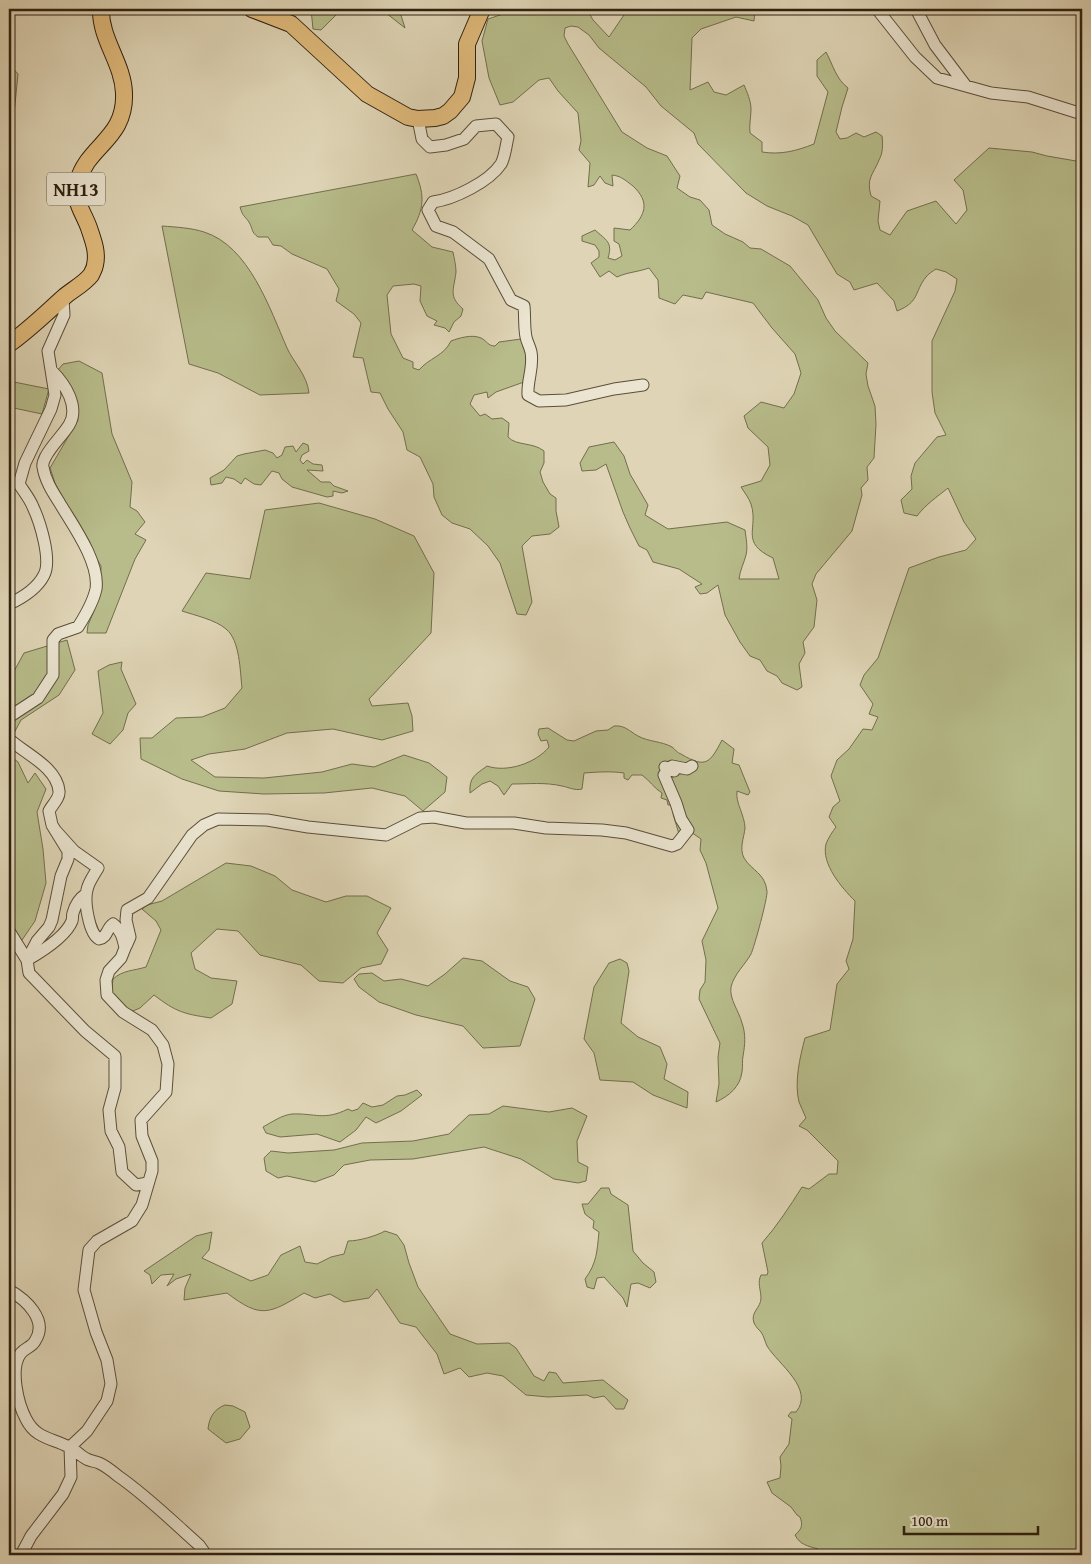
<svg xmlns="http://www.w3.org/2000/svg" width="1091" height="1564" font-family="'Gentium Book Plus',serif">
	<rect width="100%" height="100%" fill="#dfd5b6"/>
	<filter id="stains"><feTurbulence type="fractalNoise" baseFrequency=".004" numOctaves="4"/><feColorMatrix values="0 0 0 0 .2 0 0 0 0 .09 0 0 0 0 .02 0 0 0 .5 -.17"/></filter>
	<radialGradient id="worn" r=".72"><stop offset=".6" stop-color="#630" stop-opacity="0"/><stop offset="1" stop-color="#630" stop-opacity=".3"/></radialGradient>
	<!-- green -->
	<path fill="#b7bc8a" stroke="#736e4d" d="M311,9H399L405,28L386,13L355,9L339,12L321,30L313,29Z
		M518,9H587L593,20L609,37L628,9H755L754,21L736,17L701,29L692,38L690,90L708,82L714,92L726,95L744,85C747,92 751,101 751,109C751,117 749,125 750,133L762,142V152C781,155 796,151 814,144L828,92L817,76V60L826,52C833,65 836,79 848,88L842,107L836,132L840,139L847,138L856,133L864,137L876,132L882,136C883,144 883,153 879,160C873,175 866,178 871,196L880,201L878,221L880,230L890,235L907,211L936,201L956,224L967,210L963,190L954,180L989,148L1032,152L1047,156L1082,162V1555H815L814,1553H818V1549C808,1546 800,1545 795,1535C802,1529 803,1525 800,1517L797,1515L791,1507L772,1493L767,1482L780,1478L781,1466L780,1457L789,1444L792,1419L788,1416L791,1412H796C815,1389 778,1364 767,1346C765,1342 764,1336 761,1332C758,1329 756,1327 754,1323C750,1312 761,1308 761,1298C761,1290 757,1283 761,1275H767L768,1272L762,1243C777,1226 790,1206 802,1187L809,1189L829,1174H837L838,1161L807,1130L799,1126L806,1118C804,1113 801,1107 799,1102C794,1082 800,1057 805,1038L830,1030L837,984L849,969L846,961L853,939L855,901C842,888 821,864 826,844C828,838 833,831 836,827L829,817L833,807L840,801L831,776L837,760L849,749L863,729L872,730L878,717L869,714L873,704L860,685L864,675L878,658L909,568L939,557L966,550L976,539L964,522L948,488C937,497 926,504 917,516L904,513L901,500L912,489L911,476L915,463L937,437L946,435L935,413L932,392V341L955,291L957,279L946,272L936,269C933,271 928,274 926,277C914,292 920,302 897,311L894,301L877,283L854,290L850,282L837,274L808,225L792,216L767,206L746,193L698,144L694,133L661,106L646,87L599,48L589,35L578,27L571,26L565,28L564,36L568,44L622,132L647,148L667,156L680,176L677,188L690,197L700,200L709,210L712,225L725,234L743,242L750,248L761,249L790,266L818,300L826,318L835,331L868,363L866,374L868,386L875,406L876,424L874,458L867,467L868,480L861,488L862,495L852,531L816,574L812,584L817,600L814,627L803,642L805,653L799,664L802,687L797,690L782,683L777,676L767,671L760,660L750,656L740,642L725,615L718,585L707,593L700,594L695,587L702,584L679,569L653,562L647,550L639,546L630,528L623,512L606,464L596,470L582,471L580,463L589,447L614,442L624,456L630,474L648,505L645,515L668,529L727,522L745,530C746,538 748,547 746,555C744,563 740,570 739,579H779L773,558C739,542 759,529 751,504C749,498 744,492 741,487L761,481L770,465L768,447L748,428L744,416L761,402L784,408L794,394L801,373L795,354L772,328L753,303L706,292L702,299L683,295L675,304L659,298L658,280L649,268C638,272 628,272 617,277L609,271L600,277L591,263L599,257V251L595,245L582,241V236L595,230C606,240 613,242 608,258L615,260L622,256L619,244L614,241V228L630,230C646,215 650,202 633,186C625,180 621,176 612,175L613,186L605,183L600,176L594,185L588,187L590,163L579,150L581,141L578,113L558,91L549,78L539,80L513,102L500,105L489,78L482,41L488,19Z
		M9,64L18,74L9,164Z
		M416,174C425,196 424,209 412,230L432,247L453,252C454,258 456,265 456,272C454,290 448,296 463,309L461,316L454,322L449,332L445,328L434,325L437,321L427,316L420,301L421,286L414,284L393,286L387,295L391,334L403,358L413,362V368L419,370C429,358 444,356 451,341C459,338 472,334 481,338C487,341 488,346 495,346L499,342L521,339C528,354 527,366 524,382L496,392L488,398L487,392L474,395L470,404L480,416L485,414L492,419L502,418L509,423L508,437C516,446 533,442 544,451V463L540,472L543,482L550,494L556,498V511L559,527L550,534L532,536L522,546L532,602L526,615L517,614L500,563L488,546L470,529L452,523L442,515L434,497L433,484L420,457L407,450L403,432L388,409L380,393L371,392L363,358L353,357L361,323L354,314L336,301L339,289L327,269L292,254L281,246L273,245L268,237H258C251,232 253,229 249,222C244,215 243,217 240,207Z
		M162,226C176,227 192,228 204,232C249,246 270,309 287,348C294,363 307,375 309,393L260,395L218,373L189,364Z
		M79,361L102,373L112,434L132,482L130,507L137,511L145,522L135,534L146,540L135,559L106,633H87L88,625L94,611L100,588L101,566L70,511L55,483L50,468L78,420L74,403L57,371L63,364Z
		M9,381L49,389L42,414L9,407Z
		M303,443L308,445L309,451L302,455L300,460L303,464L307,460L313,464L322,465L323,471L307,470L321,482H330L334,486L348,491L342,493L333,491V496L327,497L292,487L282,479L279,473L272,471L261,485L254,484L245,478L241,484L234,479L226,477L222,483L211,485L210,478L224,470L237,456L244,454L265,450L273,453L277,458L282,455L285,447L293,446L296,452Z
		M319,503L375,519L414,536L434,573L431,633L369,699L372,706L408,703L412,716L413,731L382,740L333,729L287,733L245,749L209,754L191,760L215,777L264,778L322,772L352,764L374,767L404,755L429,763L447,777L445,792L423,811L405,796L372,788L324,793L264,794L219,791L182,779L141,759L140,738H152L176,718L202,717L225,708L242,688C240,671 240,640 226,629C216,620 194,615 182,611L206,573L250,579L265,510Z
		M67,640L75,670L59,695L21,720L14,733L9,753V676L12,675L24,653Z
		M122,662L121,669L136,704L128,713L123,730L110,744L92,734L103,713L98,671L109,665Z
		M614,726C625,725 629,731 638,736C649,742 661,741 672,747C675,749 677,753 681,754C706,769 710,763 722,740L734,749L732,763L739,765L750,792L748,795L737,791C735,802 745,816 745,828C744,838 739,848 744,858C752,871 765,873 767,891C768,897 754,948 751,954C745,965 734,974 731,987C729,999 739,1011 742,1023C746,1034 745,1045 743,1056C742,1061 743,1066 742,1072C740,1087 729,1096 716,1102L719,1084L718,1057L720,1043L699,999L700,990L705,982L706,960L702,941L718,908L706,863L700,850L701,839L688,830L679,834L673,814L675,808L671,805H668L667,800L661,798L662,793C654,788 649,780 642,775H632L628,780L624,778V773C610,771 598,772 584,773L582,789C575,791 568,787 562,786C545,782 528,784 512,784L504,795L498,786L490,781L482,784L470,793C469,777 475,775 487,766C507,773 536,763 549,747L547,740L541,741L538,734L539,729L548,728L567,740L574,741L596,731L608,730Z
		M9,755L18,762L28,783L35,773L46,789L37,812L43,849L46,883L35,921L9,959Z
		M226,863L251,866L275,876L292,890L326,902L346,896H367L391,908L377,933L388,950L381,964L361,968L343,983L319,981L301,965L260,955L238,931L217,929L191,953L195,969L211,978L237,981L232,1004L211,1018C184,1014 176,1012 154,995L140,1008L133,1011L117,1005L111,996L113,979C123,970 133,971 146,967L161,930L156,921L142,909L147,905L162,901Z
		M463,958L482,961L510,981L528,987L535,999L520,1046L483,1048L463,1026L416,1015L379,1002L359,987L354,979L359,974L372,973L384,981L401,979L428,986L445,974Z
		M620,959L627,963L629,971L621,1023L638,1037L660,1047L667,1064L664,1079L688,1092L687,1108L653,1095L633,1082L600,1080L594,1053L584,1039L594,987L609,963Z
		M417,1090L422,1095L401,1111L376,1123L366,1117L356,1130L340,1142L317,1134L280,1137L266,1133L263,1127C272,1122 282,1115 292,1114C315,1113 324,1121 348,1109L352,1111L358,1109L363,1103L372,1107L383,1105L397,1096L405,1095Z
		M503,1106L549,1112L572,1108L587,1116L577,1141L578,1162L588,1167L586,1181L578,1183L554,1179L521,1159L484,1147L413,1159L370,1160L344,1165L334,1175L315,1182L287,1176L278,1178L266,1171L264,1158L271,1151L288,1153L334,1150L362,1143L413,1141L449,1134L469,1115L489,1114Z
		M601,1188H609L611,1194L628,1205L633,1251L643,1263L654,1272L656,1282L650,1288L638,1283L631,1284L627,1307L623,1298L604,1277L597,1278L594,1289L587,1287L585,1279C597,1263 597,1251 599,1232L593,1228L594,1221L585,1214L582,1204H588Z
		M385,1231L397,1235L404,1245L409,1263L418,1287L450,1334L477,1344L509,1343L516,1348L534,1376L544,1381L549,1372L556,1373L563,1383L603,1380L628,1400L624,1409H616L604,1396L594,1398L587,1395L548,1397L526,1395L503,1376L487,1373L469,1377L460,1368L444,1374L437,1354L416,1327L400,1323L377,1289L369,1298L344,1302L330,1294L315,1298L304,1293C269,1314 261,1319 227,1293L184,1300L185,1288L191,1274L176,1279L167,1286L174,1274L161,1275L152,1284L150,1275L144,1271L196,1236L212,1232L209,1250L202,1258L251,1281L268,1275L281,1255L300,1246L305,1262L317,1264L331,1257L344,1254L348,1241C359,1241 376,1236 385,1231Z
		M225,1405L233,1406L245,1412L250,1427L240,1439L226,1443L208,1429C209,1418 214,1409 225,1405Z"/>
	<g fill="none" stroke-linecap="round" stroke-linejoin="round">
		<defs>
			<path id="minor" d="M877,9L915,57L937,78L991,93L1028,97L1082,114
				M916,9L935,45L966,86
				M418,119L422,139L430,147L446,145L464,139L476,126L496,124L508,137C506,145 505,157 501,164C489,182 454,199 433,202L428,210L436,226L453,232L489,259L511,300L524,306C525,316 524,327 526,337C527,342 530,347 531,352C534,367 527,380 528,395L539,401L566,400L614,389L643,385
				M9,604C22,598 37,589 44,575C52,560 40,522 33,507C30,499 24,492 19,484L25,463L51,409L55,395L48,351L64,315L63,299
				M9,717L38,698L53,675V640L58,634L78,627C85,616 93,603 96,589C100,562 72,524 59,502C52,491 45,480 43,467C42,463 44,460 46,456C52,445 62,436 69,425C80,407 65,384 52,371
				M9,739C24,753 57,767 59,791C60,798 52,805 49,811L52,825L68,851V859L61,876L52,920L49,927L37,941L27,960L29,973L85,1031L115,1056V1088L109,1110L111,1131L119,1147L122,1172L136,1185L148,1183
				M56,831L74,851L98,868C94,875 88,883 87,890C84,901 89,934 99,939C108,937 106,929 113,924C121,930 123,938 125,948L121,958L109,971L106,980L107,995L123,1012L152,1030L163,1045L168,1064L166,1092L141,1120L142,1136L152,1161V1171L142,1205L132,1221L97,1241L89,1250L84,1290L96,1332L107,1360L111,1384L107,1401L87,1431L70,1447
				M9,931L27,960C41,952 66,936 72,921C73,918 72,916 73,913C75,906 80,898 86,894
				M126,946L130,937L126,920L127,910L148,898L192,835L204,825L218,819L267,820L308,827L386,835L420,818L434,817L466,823H514L546,828L602,830L626,833L672,846L677,844L688,830L681,819L676,803L664,775L667,771L665,767L674,771L672,766L687,769L692,766
				M9,1290C25,1299 49,1320 35,1341C32,1347 25,1348 21,1353C9,1368 18,1404 26,1419C36,1439 52,1438 69,1447C75,1449 79,1455 85,1458C89,1461 94,1461 99,1463C106,1466 112,1471 118,1476C147,1496 173,1522 199,1545L206,1555
				M21,1555L31,1536L63,1494L71,1477L70,1447"/>
			<path id="highway" d="M252,9L291,24L367,94L408,117L418,119L435,118L443,116L450,111L462,97L467,78V44L482,9
				M9,344C29,330 46,313 64,297C72,290 84,284 91,275C92,273 95,267 95,265C98,252 93,240 89,228C83,211 72,200 78,181C88,145 126,139 124,93C123,63 100,39 101,9"/>
		</defs>
		<!-- minor casing -->
		<use href="#minor" stroke="#5b4e3a" stroke-width="13"/>
		<!-- highway casing -->
		<use href="#highway" stroke="#2f2110" stroke-width="18"/>
		<!-- minor -->
		<use href="#minor" stroke="#eae4d0" stroke-width="11"/>
		<!-- highway -->
		<use href="#highway" stroke="#e0ba7b" stroke-width="16"/>
	</g>
	<g text-anchor="middle" dominant-baseline="central" stroke-width="4" stroke-linejoin="round" paint-order="stroke">
		<!-- shield labels -->
		<rect fill="#eae4d0" stroke="#675c4a" stroke-width="1" x="47" y="172.5" width="58" height="33" rx="4"/>
		<g font-size="19" font-weight="bold" fill="#2f2110">
			<text x="76" y="189">NH13</text>
		</g>
	</g>
	<!-- margin -->
	<rect width="1091" height="1564" fill="none" stroke="#dfd5b6" stroke-width="30"/>
	<rect x="10" y="10" width="1071" height="1544" fill="none" stroke="#2f2110" stroke-width="2.5"/>
	<rect x="15" y="15" width="1061" height="1534" fill="none" stroke="#2f2110"/>
	<!-- scale -->
	<path d="M904 1526v8h134v-8" fill="none" stroke="#2f2110" stroke-width="2.5"/>
	<text x="911" y="1526" font-size="15" fill="#2f2110" stroke="#eae4d0" stroke-width="4" paint-order="stroke">100 m</text>
	<rect width="100%" height="100%" filter="url(#stains)"/>
	<rect width="100%" height="100%" fill="url(#worn)"/>
</svg>
